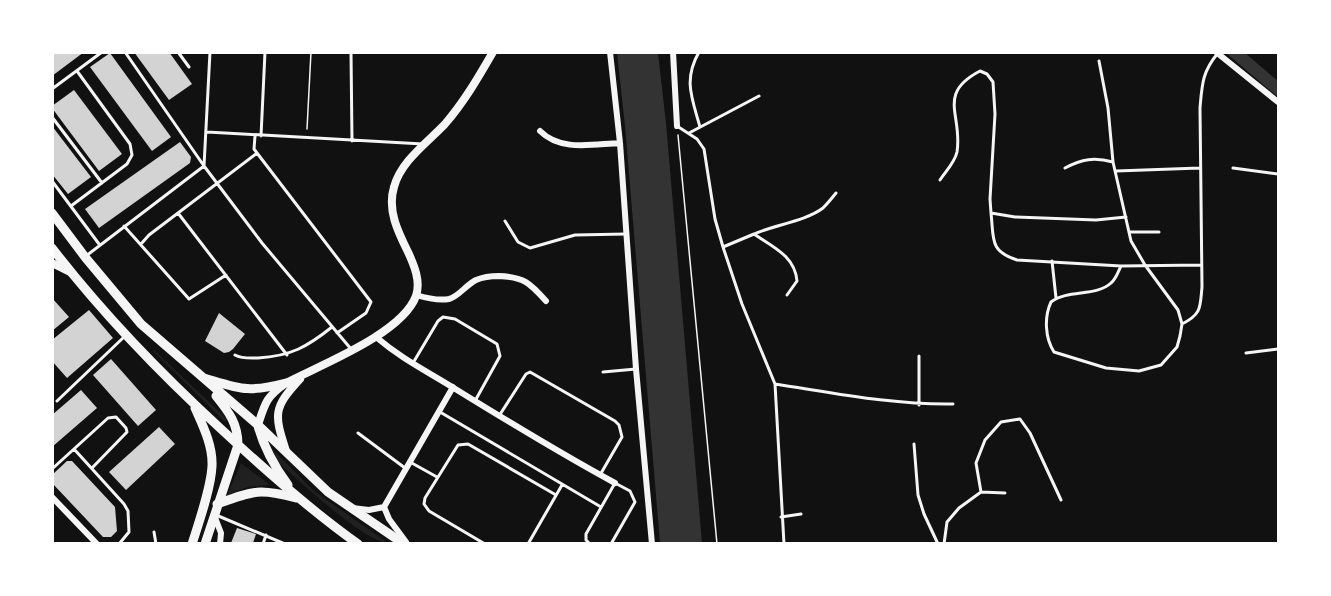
<svg xmlns="http://www.w3.org/2000/svg" width="1331" height="596" font-family="Jost,sans-serif">
	<rect width="100%" height="100%" fill="#111"/>
	<!-- green -->
	<path fill="#202020" d="M154,350L227,419L225,422L153,351Z
		M271,448L314,491L388,543C366,543 298,480 279,463L273,456Z
		M241,463L270,485L248,487L227,495Z"/>
	<!-- water -->
	<path fill="#333" d="M617,53H658L666,123L702,543H660L625,126Z
		M1226,53H1245L1278,81V97Z"/>
	<!-- building -->
	<path fill="#d3d3d3" d="M52,52H84L52,76Z
		M134,52H169L192,84L169,100Z
		M110,53L171,137L152,151L90,67Z
		M74,90L122,154L99,171L52,108V106Z
		M52,126L91,177L68,194L52,174Z
		M180,142L191,157L190,163L99,228L85,209Z
		M52,298L69,317L52,331Z
		M89,310L113,338L67,378L52,361V340Z
		M219,313L245,334L233,349L229,352L224,353L205,341Z
		M111,359L156,410L138,426L93,375Z
		M81,390L97,408L52,447V415Z
		M159,427L175,444L126,490L109,472Z
		M67,461H72L115,507L117,531L111,537H103L53,484L52,475Z
		M237,528L256,534L253,543H231Z"/>
	<g fill="none" stroke-linecap="round" stroke-linejoin="round">
		<!-- path -->
		<path stroke="#f5f5f5" stroke-width="1.5" d="M307,129L311,52
			M678,135L717,544"/>
		<!-- service -->
		<path stroke="#f5f5f5" stroke-width="3" d="M125,52L204,166L262,243L351,349
			M178,52L189,67
			M351,52L352,141
			M699,52C683,80 692,98 700,127
			M1099,61L1108,108L1113,162L1131,241L1145,265L1178,310L1182,324L1180,336L1177,347L1161,365L1139,371L1106,368L1054,352C1045,338 1044,317 1051,302C1068,289 1096,297 1111,283C1116,279 1118,272 1121,266
			M52,89L102,52
			M52,117L102,183
			M677,126L697,139L704,149L715,219L723,247L742,304L775,384L784,544
			M207,132L423,144
			M689,133L759,96
			M255,136L254,149L257,153L371,302L366,313L337,333
			M261,136L265,52
			M1065,168C1082,159 1094,157 1113,162
			M1233,168L1278,174
			M1116,171L1200,168
			M940,180C946,171 955,162 957,152C963,115 936,94 980,71L987,74L993,82L995,114L990,199L991,213L1015,217L1096,220L1126,217
			M52,181L99,244
			M71,206L127,164L132,155L130,144L77,71
			M178,213L287,355
			M991,213C994,239 989,251 1017,260L1121,266L1201,265
			M505,221L518,242L530,248L575,235L626,234
			M124,226L189,299L226,275
			M1129,232H1159
			M754,234C774,225 806,221 823,208C827,204 832,198 836,193
			M141,244L149,235L257,153
			M723,247L754,234C773,247 795,256 797,281L787,295
			M86,256L204,166L210,52
			M1052,261L1056,298
			M1182,324C1202,314 1200,307 1202,287L1200,108C1202,85 1202,72 1218,53
			M1246,353L1278,349
			M235,355C242,359 250,358 258,358C291,356 307,347 332,327
			M919,356V405
			M413,363L438,321L443,317L455,319L497,344L500,356L475,401
			M603,372L636,369
			M775,384C834,393 893,405 953,404
			M57,401L124,337
			M440,412L601,507
			M499,416L526,374L530,372L615,421L619,425L622,437L600,475
			M358,433L405,468
			M914,444L918,495L924,514L938,544
			M74,449L124,504L128,511L129,532L119,544
			M410,462L437,477
			M52,469L108,418L116,417L126,428L127,432L92,468
			M981,492L1005,493
			M216,515L285,544
			M781,517L801,514
			M154,532L156,544
			M263,544L266,535
			M485,544L429,511L424,504L425,498L458,445L468,444L556,495
			M528,544L562,485
			M590,544L586,540V534L615,483L630,491L635,502L611,544
			M944,544L947,522L959,508L981,492L976,463L985,440L1001,422L1020,419L1030,433L1061,500"/>
		<!-- minor -->
		<path stroke="#f5f5f5" stroke-width="6" d="M610,52L620,143L636,369L652,544
			M673,52L677,126
			M1216,52L1278,102
			M540,131C561,152 593,144 620,143
			M416,295C426,298 438,301 449,299C458,297 466,285 476,280C483,277 491,276 499,276C524,277 530,283 546,301
			M376,337C403,360 427,371 457,390C509,422 561,454 615,483
			M52,497L97,544
			M384,507L389,519L406,542
			M352,508L369,510L384,507L453,387
			M214,515L221,533L220,544"/>
		<!-- tertiary -->
		<path stroke="#f5f5f5" stroke-width="8" d="M52,263L70,272
			M258,425C265,403 266,397 286,383C320,365 402,334 416,296C421,281 414,265 408,252C398,232 387,210 394,187C401,161 427,143 445,124C464,102 478,78 493,52
			M286,451C274,414 273,408 300,379"/>
		<!-- primary -->
		<path stroke="#f5f5f5" stroke-width="9" d="M52,213L85,257L141,324L258,425L328,492L404,544
			M52,248C103,314 160,373 221,429C265,470 309,509 358,544
			M204,378C241,389 247,393 286,383
			M258,426C264,448 274,466 288,485
			M217,504C253,491 259,488 296,498
			M192,544C199,522 211,488 212,466C213,446 203,426 195,408
			M205,544L238,445C238,424 229,412 216,396"/>
	</g>
	<!-- border -->
	<rect width="1331" height="596" fill="none" stroke="#ffffff" stroke-width="108"/>
</svg>
